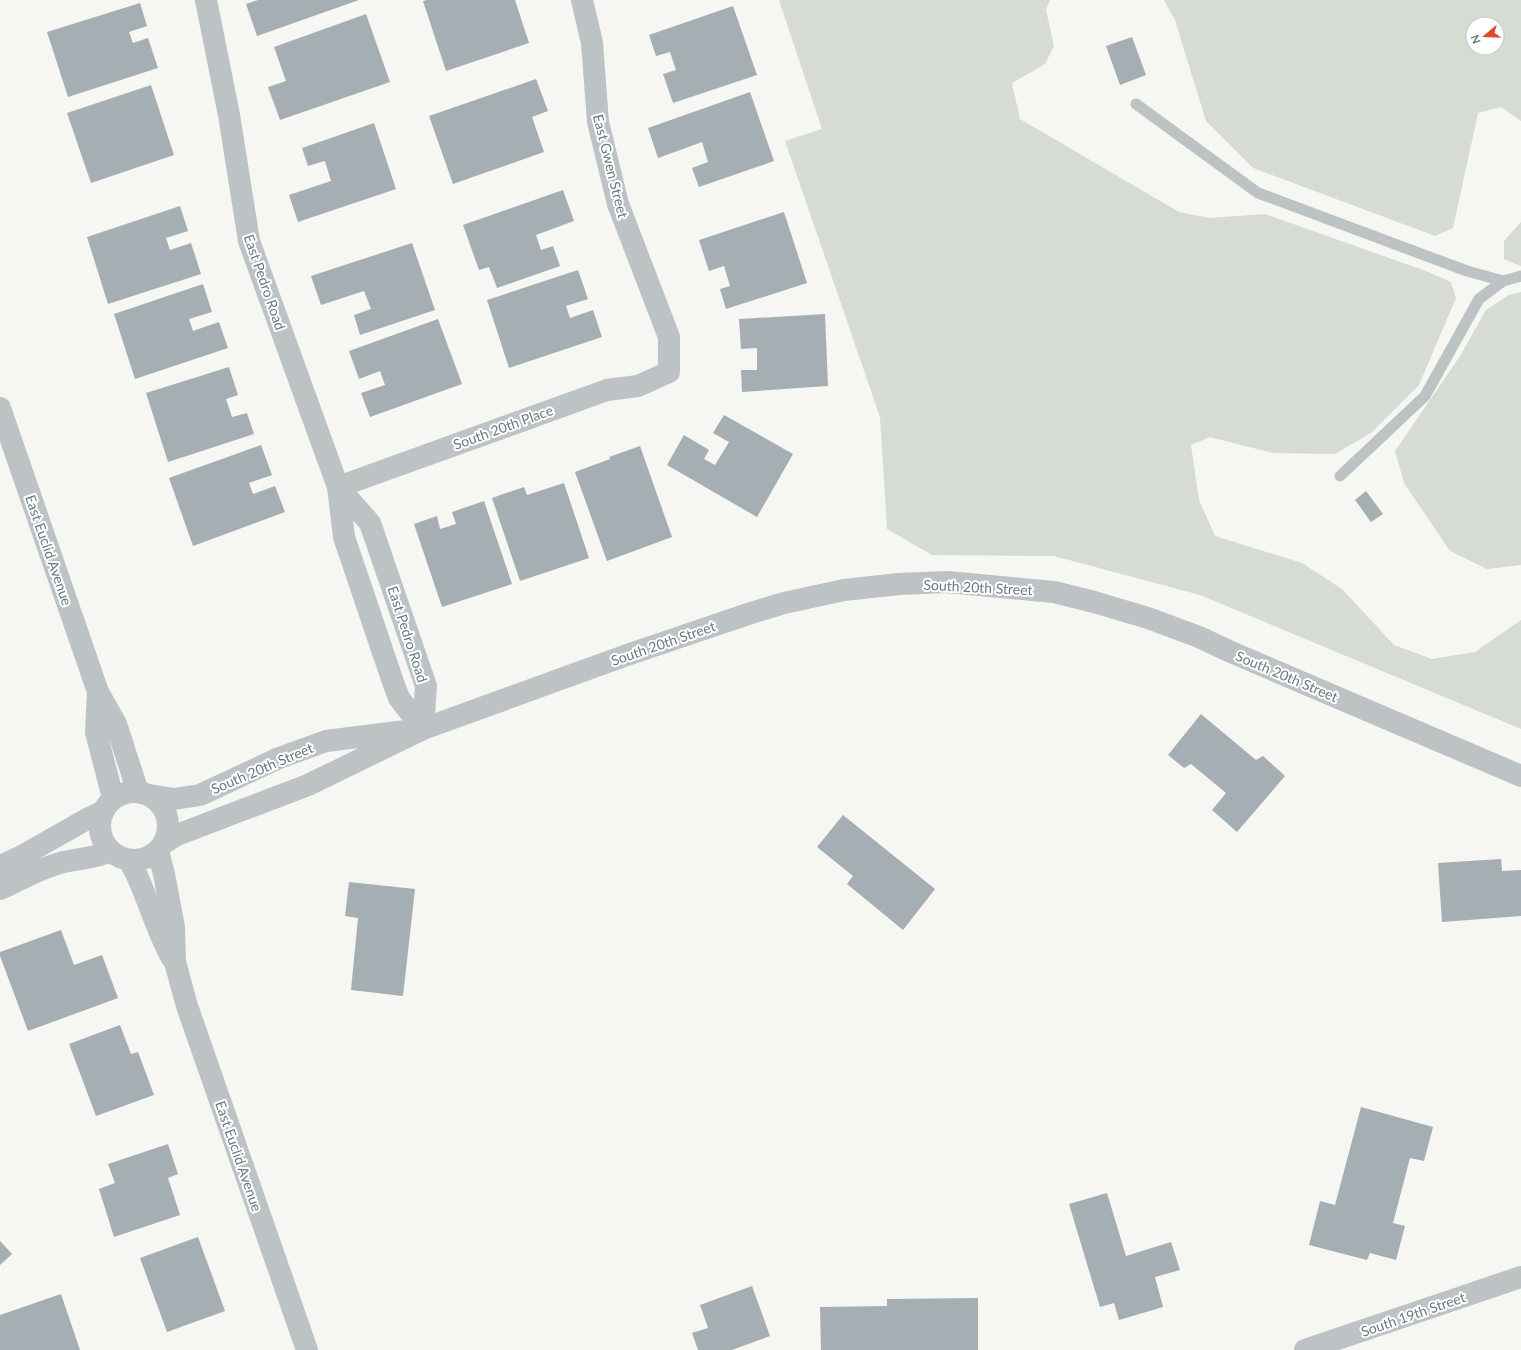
<svg xmlns="http://www.w3.org/2000/svg" width="1521" height="1350" font-family="Lato,sans-serif">
	<rect width="100%" height="100%" fill="#f6f6f3"/>
	<!-- green -->
	<path fill="#d6dbd3" fill-rule="evenodd" d="M779,0H1050L1046,10L1054,46L1045,64L1012,83L1020,119L1179,212L1210,218L1265,214L1426,271L1451,282L1456,298L1419,385L1371,433L1335,454L1273,453L1210,437L1191,445L1199,500L1215,536L1302,563L1342,589L1394,645L1432,659L1475,652L1521,620V729L1200,595L1054,556L932,555L887,529L880,417L785,141L822,129Z
		M1164,0H1521V121L1501,107L1478,113L1453,228L1435,236L1253,168L1206,121L1175,20ZM1473,24H1497V48H1473Z
		M1521,222V266H1520L1504,259V241Z
		M1521,292V565L1487,569L1450,551L1404,483L1395,451L1460,356L1486,310L1509,295Z"/>
	<!-- building -->
	<path fill="#a4aeb3" d="M258,0H359L257,36L246,4Z
		M427,0H515L529,43L446,71L423,1Z
		M140,3L147,26L129,32L133,43L148,38L158,68L68,97L47,32Z
		M733,6L757,75L673,103L663,74L676,70L670,52L656,56L649,35Z
		M366,14L390,82L280,120L268,87L286,81L274,47Z
		M1132,37L1146,75L1120,85L1106,46Z
		M536,79L548,111L532,117L544,152L453,184L429,116Z
		M151,85L174,155L91,183L67,113Z
		M750,92L774,161L699,187L692,168L708,162L702,142L658,158L648,128Z
		M374,123L396,189L298,222L289,195L331,181L325,161L308,166L302,148Z
		M563,190L574,221L536,235L541,250L553,246L560,266L497,288L489,267L479,270L463,225Z
		M180,206L188,231L166,238L170,250L191,243L201,274L108,304L87,237Z
		M784,212L807,283L726,309L720,289L730,286L724,266L709,271L699,240Z
		M412,243L435,310L360,335L354,315L371,309L364,291L321,305L311,276Z
		M578,270L588,299L566,306L570,318L593,310L602,337L509,368L487,300Z
		M203,284L212,312L189,319L193,331L219,322L228,348L135,379L114,314Z
		M825,314L828,386L742,392L741,370H757V348L741,349L739,319Z
		M438,319L462,384L370,417L361,393L385,385L380,371L359,379L349,351Z
		M229,367L238,395L226,399L232,417L247,413L254,434L168,462L146,393Z
		M724,415L793,454L757,517L667,465L684,435L709,450L704,459L715,465L729,442L713,433Z
		M261,445L272,475L249,483L253,494L275,486L285,512L193,546L169,478Z
		M640,446L672,537L607,561L575,472L610,459L609,457Z
		M564,483L589,558L520,581L492,498L524,487L527,495Z
		M1366,491L1383,514L1371,522L1355,500Z
		M484,501L512,584L442,607L414,524L437,516L440,529L456,524L452,512Z
		M1201,714L1256,760L1263,756L1285,776L1237,832L1212,810L1226,793L1191,764L1184,768L1168,755Z
		M843,815L935,889L903,930L847,884L853,876L817,847Z
		M1501,859L1502,871L1521,870V916L1442,922L1438,863Z
		M349,882L415,889L403,996L351,990L358,918L345,916Z
		M61,930L74,965L102,955L118,998L28,1031L0,956V952Z
		M120,1025L131,1054L138,1052L154,1095L96,1116L69,1044Z
		M1361,1107L1433,1127L1424,1161L1410,1158L1393,1223L1405,1226L1396,1260L1370,1253L1367,1260L1309,1245L1320,1201L1335,1205Z
		M168,1144L178,1174L168,1178L180,1215L114,1237L99,1189L115,1183L108,1164Z
		M1107,1193L1126,1256L1171,1242L1180,1270L1155,1277L1163,1307L1119,1320L1114,1303L1100,1307L1069,1204Z
		M198,1237L225,1311L167,1332L140,1258Z
		M0,1241L12,1254L0,1265Z
		M752,1286L770,1336L732,1350H698L692,1333L708,1328L700,1305Z
		M61,1294L80,1350H0V1315Z
		M978,1298V1350H821L820,1307L887,1306V1299Z"/>
	<g fill="none" stroke-linecap="round" stroke-linejoin="round">
		<!-- service -->
		<path stroke="#bdc2c5" stroke-width="11" d="M1136,104L1258,193L1467,271L1503,281
			M1340,476L1425,396L1479,299L1503,281L1521,276"/>
		<!-- minor -->
		<path stroke="#bdc2c5" stroke-width="22" d="M206,0L229,115L249,241L338,487L344,537L393,682L399,698L423,729
			M0,408L98,692L116,724L138,792
			M338,487L607,390L638,386L669,372V337L618,204L598,122L592,43L582,0
			M338,487L370,523L426,686L423,729
			M98,692L96,732L113,798
			M100 826a34 34 0 1 1 68 0a34 34 0 1 1-68 0Z
			M149,795L174,799L200,795L279,758L326,741L406,731
			M164,843L177,835L308,785L423,729L627,655L748,614L784,603L844,590L899,584L947,582L1054,592L1094,602L1148,618L1199,637L1231,652L1521,776
			M158,851L164,874L174,927L175,962L187,1006L307,1350
			M129,860C147,891 154,927 172,958
			M0,866L20,857L87,819L102,812
			M0,889C18,881 35,871 54,865C72,858 93,860 110,851
			M1305,1350L1521,1277"/>
	</g>
	<g text-anchor="middle" dominant-baseline="central" stroke-width="4" stroke-linejoin="round" paint-order="stroke">
		<!-- street labels -->
		<g font-size="14" fill="#667983" stroke="#fff">
			<text transform="translate(611 166) rotate(76)">East Gwen Street</text>
			<text transform="translate(265 282) rotate(71)">East Pedro Road</text>
			<text transform="translate(503 427) rotate(-20)">South 20th Place</text>
			<text transform="translate(49 550) rotate(71)">East Euclid Avenue</text>
			<text transform="translate(978 587) rotate(3)">South 20th Street</text>
			<text transform="translate(408 634) rotate(72)">East Pedro Road</text>
			<text transform="translate(663 643) rotate(-19)">South 20th Street</text>
			<text transform="translate(1287 676) rotate(23)">South 20th Street</text>
			<text transform="translate(262 768) rotate(-23)">South 20th Street</text>
			<text transform="translate(239 1156) rotate(71)">East Euclid Avenue</text>
			<text transform="translate(1413 1314) rotate(-19)">South 19th Street</text>
		</g>
	</g>
	<!-- north arrow -->
	<g transform="translate(1485 36) rotate(251)"><circle r="19" fill="#ffffff" stroke="#c2c9cd"/>
	<path d="M0-3L7 15L0 10L-7 15Z" fill="#de482c"/>
	<text y="-6" font-size="11" font-weight="bold" text-anchor="middle" fill="#667983">N</text>
	</g>
</svg>
